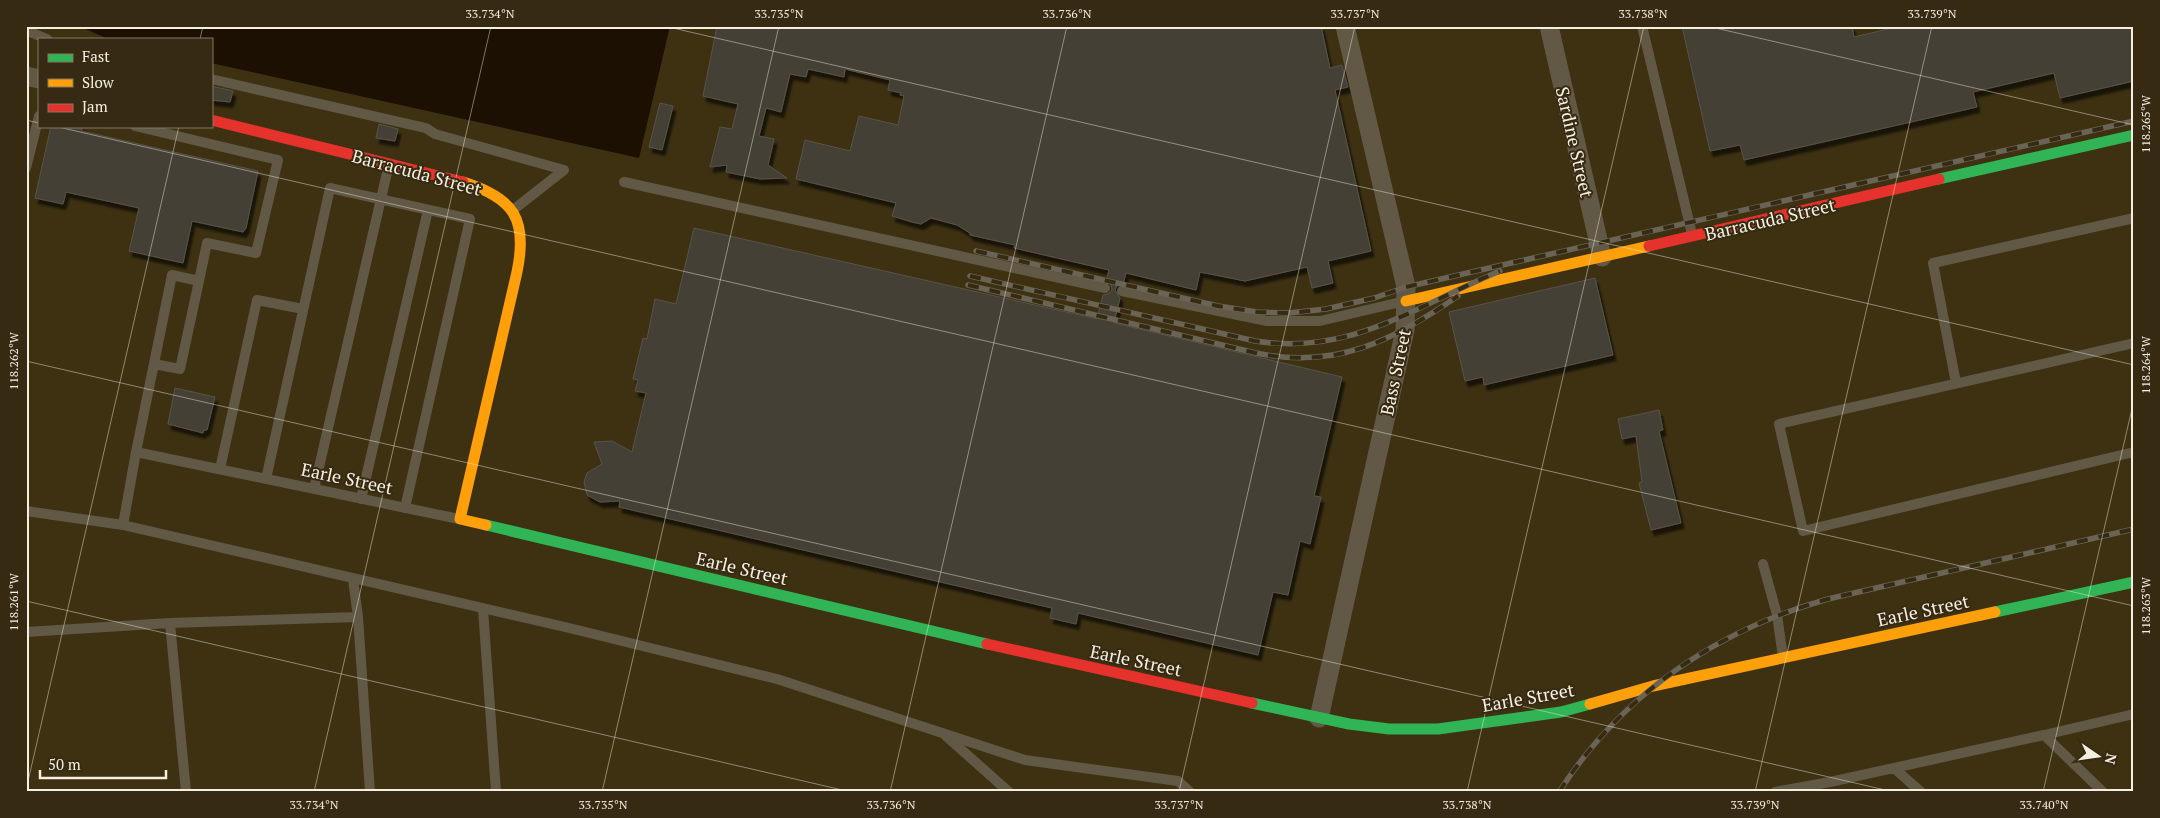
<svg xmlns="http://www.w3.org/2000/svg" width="2160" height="818" font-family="'PT Serif',serif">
	<defs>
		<filter id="shadow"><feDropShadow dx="3" dy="5.5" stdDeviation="1" flood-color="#0009"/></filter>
	</defs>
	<rect width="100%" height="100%" fill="#2e281a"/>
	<!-- built -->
	<path fill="#3d3112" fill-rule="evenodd" d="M26,26H2134V792H26ZM39,39H211V126H39Z"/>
	<!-- water -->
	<path fill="#1b1002" d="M79,26H670L639,158L211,63V39H108Z"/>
	<!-- building -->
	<path fill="#453f34" stroke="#585348" filter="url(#shadow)" d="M717,26H1321L1330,68L1342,65L1348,87L1335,90L1371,251L1328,261L1333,283L1312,288L1307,267L1245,281L1200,272L1196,290L1126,273L1123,284L1117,286L1115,290L1120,298L1114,323L1342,377L1314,496L1321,497L1310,544L1300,541L1288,595L1273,592L1258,655L1078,613L1076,624L1050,618L1052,608L619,507L620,501L600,502L587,495L584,482L587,473L602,464L594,442L612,441L632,452L646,393L635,391L638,380L633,379L643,338L647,339L655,299L676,304L694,228L1097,319L1103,295L1108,294L1112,290L1111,285L1106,281L1109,270L1014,248L1015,245L970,235V233L957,225L931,218L921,224L912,222L892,216L896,203L796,179L805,140L850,151L859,116L898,125L904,96L900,95L901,93L888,90L890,80L845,69L844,77L808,69L806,77L790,74L781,112L766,108L759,136L774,139L768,165L787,178L760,179L726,172L727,165L710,167L720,127L732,129L738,104L703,96Z
		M1682,26H1852L1854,37L1901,26H2134V81L2060,98L2054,73L1973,92L1977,107L1744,160L1740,145L1710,151Z
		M211,86L233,91L230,102L211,100Z
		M660,103L673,106L662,150L649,147Z
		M379,124L398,129L395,141L376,138Z
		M51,126H83L81,131L258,171L246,228L243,232L192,221L183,263L129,251L139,208L66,192L63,204L35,198Z
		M1595,278L1613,355L1484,385L1483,377L1465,381L1449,312Z
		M175,388L215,397L207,430H204L203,433L168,424Z
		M1659,410L1663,430L1659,431L1681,523L1651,530L1639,483L1642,482L1636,436L1622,439L1618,419Z"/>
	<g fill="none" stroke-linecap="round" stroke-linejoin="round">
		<!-- lane -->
		<path stroke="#615946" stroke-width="10" d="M26,26L30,32L47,39
			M1642,26L1692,234
			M211,79L426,128L435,134L564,170L513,210
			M135,126L278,160L256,253L207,243L199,281
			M26,168L39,116
			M624,182L1105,288
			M1122,291L1267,321H1320L1405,301
			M2134,343L1779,424L1803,531L2134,452
			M1956,383L1933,263L2134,218
			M136,452L459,519
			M220,469L257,300L303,309
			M266,479L330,188L470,219L405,508
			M314,489L389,164
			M361,499L428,210
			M26,511L123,525L136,452L172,275L199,281L180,369L154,364
			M123,525L565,627L777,679L1025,760L1178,781L1190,792
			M1763,564L1777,615L1783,657
			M353,579L358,617L370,792
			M483,609L496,792
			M170,623L186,792
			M26,632L170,623L358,617
			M946,736L1009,792
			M1894,768L1921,792
			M1775,792L1830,782L2044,735
			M2103,792L2044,735L2134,714"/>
		<!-- street -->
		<path stroke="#615946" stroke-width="19" d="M1549,26L1602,257
			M26,76L39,79
			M1319,718L1405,330L1406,287L1345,26"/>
		<!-- fast -->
		<path stroke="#30b455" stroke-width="11" d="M1939,179L2134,135
			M486,525L987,644
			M1995,612L2134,582
			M1252,703L1349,724L1389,729H1438L1561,712L1590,704"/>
		<!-- slow -->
		<path stroke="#ff9f0a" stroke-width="11" d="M463,182C514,198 528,219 517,272L460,519L486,525
			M1406,301L1649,246
			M1590,704L1653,686L1995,612"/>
		<!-- jam -->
		<path stroke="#e5322d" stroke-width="11" d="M211,120L463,182
			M1649,246L1939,179
			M987,644L1252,703"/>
		<defs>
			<path id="rail" d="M976,251L1218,306L1257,312L1289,313L1326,309L1374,298L1406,287L2134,121
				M970,276L1255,341C1352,356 1415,306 1500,271
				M968,285L1256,353C1337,370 1394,340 1458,296
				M1559,792C1622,694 1717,630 1828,599L2134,529"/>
		</defs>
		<!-- rail casing -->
		<use href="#rail" stroke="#6a6456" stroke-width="5.5"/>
		<!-- rail -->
		<use href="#rail" stroke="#362b12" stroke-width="4" stroke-dasharray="11" stroke-linecap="butt"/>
	</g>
	<!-- ticks -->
	<path fill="none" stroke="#f5efe0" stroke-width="1" stroke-opacity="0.45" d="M664,26L2134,365M1707,26L2134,125M200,39L203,26M26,120L39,123M54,126L2134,606M26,361L1894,792M26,601L851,792M26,790L179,126M314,792L491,26M602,792L779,26M890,792L1067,26M1179,792L1355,26M1467,792L1644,26M1755,792L1932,26M2043,792L2134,400"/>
	<g text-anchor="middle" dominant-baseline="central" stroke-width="4" stroke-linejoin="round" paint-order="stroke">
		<!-- street labels -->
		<g font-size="18" fill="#f5efe0" stroke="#362b12">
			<text transform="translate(1575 142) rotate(77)">Sardine Street</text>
			<text transform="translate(417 172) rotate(15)">Barracuda Street</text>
			<text transform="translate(1770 219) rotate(-13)">Barracuda Street</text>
			<text transform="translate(1395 372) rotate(-78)">Bass Street</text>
			<text transform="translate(347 478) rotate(12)">Earle Street</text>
			<text transform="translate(742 568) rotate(13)">Earle Street</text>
			<text transform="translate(1923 610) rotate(-12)">Earle Street</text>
			<text transform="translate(1136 660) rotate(12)">Earle Street</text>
			<text transform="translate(1528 697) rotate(-10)">Earle Street</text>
		</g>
	</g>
	<!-- border -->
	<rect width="2160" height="818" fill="none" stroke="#362b12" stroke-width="55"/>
	<!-- legend -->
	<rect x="38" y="38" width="175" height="90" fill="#362b12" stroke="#827964"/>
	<rect x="48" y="54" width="25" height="8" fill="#30b455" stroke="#827964"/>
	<text x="82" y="62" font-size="15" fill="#f5efe0">Fast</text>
	<rect x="48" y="79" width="25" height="8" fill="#ff9f0a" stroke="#827964"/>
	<text x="82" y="88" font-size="15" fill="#f5efe0">Slow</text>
	<rect x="48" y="104" width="25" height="8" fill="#e5322d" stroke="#827964"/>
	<text x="82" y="112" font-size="15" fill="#f5efe0">Jam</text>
	<!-- north arrow -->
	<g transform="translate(2098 756) rotate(103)" stroke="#362b12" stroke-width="4" paint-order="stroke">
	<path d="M0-4L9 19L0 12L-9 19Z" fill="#f5efe0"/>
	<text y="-8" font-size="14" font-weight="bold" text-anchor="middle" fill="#f5efe0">N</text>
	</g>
	<!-- scale -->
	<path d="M40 770v8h126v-8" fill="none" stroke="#f5efe0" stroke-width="2.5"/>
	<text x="48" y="770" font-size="15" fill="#f5efe0" stroke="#362b12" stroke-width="4" paint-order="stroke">50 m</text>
	<rect x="28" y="28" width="2104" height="762" fill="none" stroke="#f5efe0" stroke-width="2"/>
	<g font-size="12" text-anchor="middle" fill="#f5efe0">
		<text x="490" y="18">33.734°N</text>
		<text x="779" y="18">33.735°N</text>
		<text x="1067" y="18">33.736°N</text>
		<text x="1355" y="18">33.737°N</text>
		<text x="1643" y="18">33.738°N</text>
		<text x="1932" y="18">33.739°N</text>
		<text transform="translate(2146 124) rotate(-90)" y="4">118.265°W</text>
		<text transform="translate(14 361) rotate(-90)" y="4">118.262°W</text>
		<text transform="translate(2146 365) rotate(-90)" y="4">118.264°W</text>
		<text transform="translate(14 602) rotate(-90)" y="4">118.261°W</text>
		<text transform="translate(2146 606) rotate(-90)" y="4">118.263°W</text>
		<text x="314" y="809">33.734°N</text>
		<text x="603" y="809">33.735°N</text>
		<text x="891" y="809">33.736°N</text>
		<text x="1179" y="809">33.737°N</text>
		<text x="1467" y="809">33.738°N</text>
		<text x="1755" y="809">33.739°N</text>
		<text x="2044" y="809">33.740°N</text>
	</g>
</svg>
